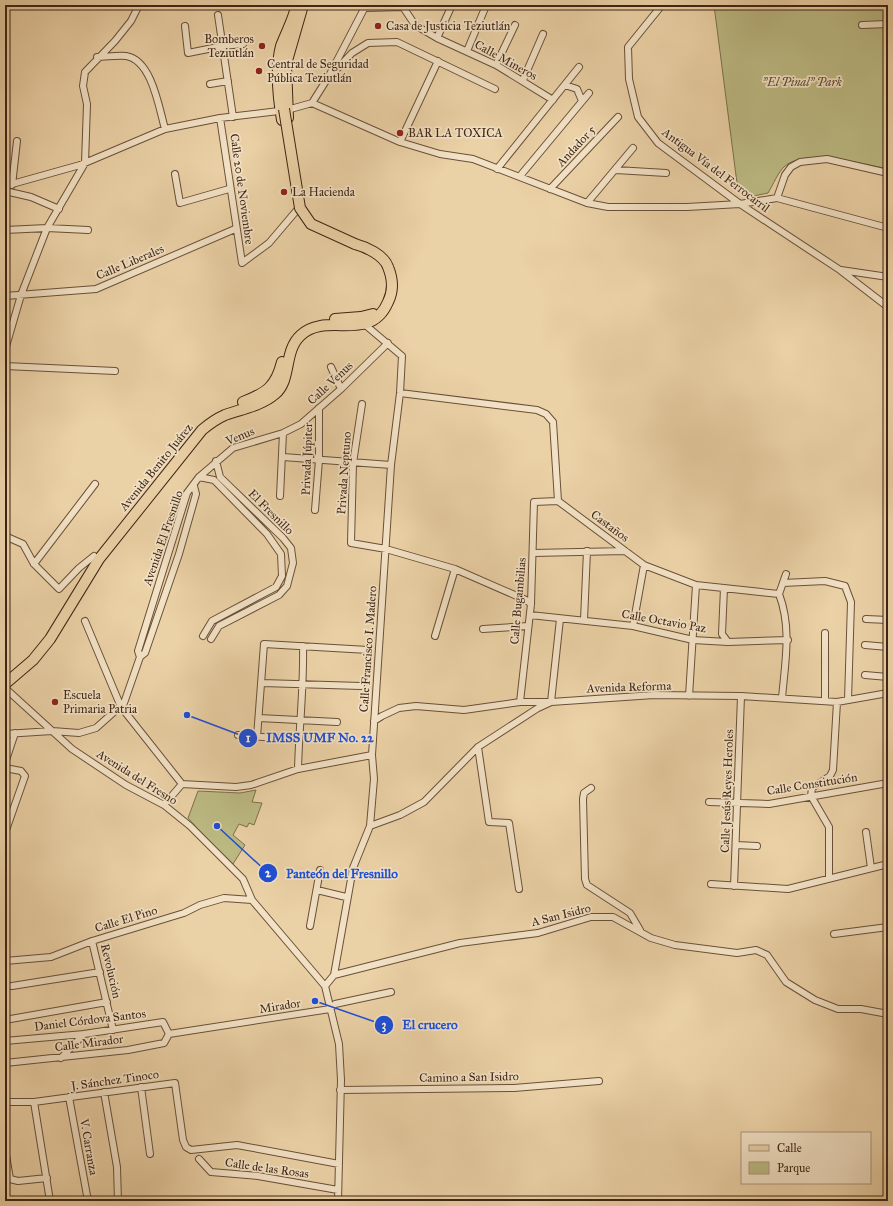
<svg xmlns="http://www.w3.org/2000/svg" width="893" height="1206" font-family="'IM FELL Great Primer',serif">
	<rect width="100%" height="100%" fill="#ebd1a6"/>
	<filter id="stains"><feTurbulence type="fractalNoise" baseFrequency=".005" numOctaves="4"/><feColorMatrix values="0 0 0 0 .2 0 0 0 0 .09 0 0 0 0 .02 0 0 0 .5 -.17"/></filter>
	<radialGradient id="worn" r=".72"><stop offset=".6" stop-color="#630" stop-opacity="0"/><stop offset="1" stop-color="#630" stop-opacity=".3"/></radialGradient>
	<!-- green -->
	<path fill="#bcba83" stroke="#7d704c" d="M714,5H888V169C863,164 806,148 785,166C778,172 773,185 768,193L749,197L738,191Z
		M256,790L252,802L262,803L254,825L249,823L247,827L239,824L233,835L245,845L233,864L213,846L188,818L198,791L240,793Z"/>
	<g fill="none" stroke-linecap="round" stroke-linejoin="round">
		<defs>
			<path id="minor" d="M662,5L628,47L629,79L638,117L658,143L740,204L840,270L888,307
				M365,8L403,7L415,25L437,38L496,65L553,100
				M218,15L233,117
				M862,25L888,24
				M185,26L188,53L223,46L243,44
				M437,38L452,5
				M467,51L485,8
				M97,57C106,57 117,55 126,56C152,60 159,108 165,129
				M496,65L515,25
				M335,71L352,53L368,43L397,42L495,89
				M523,80L543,34
				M210,84L228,81
				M565,85L577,89L582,101
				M312,103L400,142L440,154L473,159L587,203L608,207H687L740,204L777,198L785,175L791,167L800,162L827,159L888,173
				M220,118L242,263L269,243L297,210
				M400,142L438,61
				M497,169L579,67
				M616,170L666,173
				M175,174L180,203L229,189
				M520,176L589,93
				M12,185L17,141
				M5,186L80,165L165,129L220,118L287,110L312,103L329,76L366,5
				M550,189L618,117
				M5,191L31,197L59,209
				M777,198L888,228
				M587,203L633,148
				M5,230L47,228L88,230
				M841,270L888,277
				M5,296L96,289L235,229
				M5,350L21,295L47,228L85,163L87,104L83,86L85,72L115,41L131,21L139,5
				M5,366L115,371
				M331,367L341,389
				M400,393L537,410L546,414L553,422L558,501
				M362,404L353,463L351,543L386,549L455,569L526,600L531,604
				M283,457L391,465
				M199,477L214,480L267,534L281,554L282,576L276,587L212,621L203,636
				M280,496L283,433
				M558,501L644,565L696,585L779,594
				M315,510L319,460V408
				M5,536L23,544L34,564L59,589L79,568L94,556
				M533,553L625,551
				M34,564L95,484
				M783,583L825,581L845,586L851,602L848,700
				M724,588L722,634L728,642
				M779,594C792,628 785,663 782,698
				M779,594L786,574
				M530,615L633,626L693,640L728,642L788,640
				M866,619L888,620
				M584,620L587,551
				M85,621L121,707L182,784L236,787L251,785L298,769L372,755
				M633,626L644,565
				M483,629L528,626
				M435,636L455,569
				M211,639L219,626L279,595L287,586L293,563L291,548L283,538L220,477L216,461
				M865,645L888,647
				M140,657L145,653L179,554L196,494L194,486
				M865,675L888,677
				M262,683L361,686
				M5,688L72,749L126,785L164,805L190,826L243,879L252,900L325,986L339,1044L341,1080L338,1201
				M689,696L696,585
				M825,701V633
				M520,702L531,604L534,502L558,501
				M259,718L337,722
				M374,721L382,716L399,708L416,706L464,710L520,702H551L654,695L741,696L837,702L888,693
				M5,734L52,731L79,733L96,728L124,703L140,657L138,651L187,493L199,477L233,448L283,433L301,424L341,389L388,343
				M238,735L299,740
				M257,737L264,644L368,650
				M478,747L489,822L509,823L519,889
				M5,763L15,733
				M5,768L21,771L25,776L5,833
				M298,769C299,728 304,687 303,646
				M591,788L584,793L583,799L585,879L587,885L630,913L640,930
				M709,802L769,804L888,783
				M164,805L182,784
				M370,826L400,815L424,802L478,747L538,708L551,702L560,619
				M866,832L871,868
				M736,845L757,846
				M829,878V827L811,796L812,788L830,776L833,770L837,702
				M711,884L788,889L888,864
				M734,886L741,696
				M317,890L346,897
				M310,926L320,870
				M834,934L888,927
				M92,941L113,1030
				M5,961L51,957L92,941L184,913L200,905L224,898L252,900
				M334,975L460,943L538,933L591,917H613L651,938L675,945L737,953L756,950L767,955L786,982L815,1000L838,1009H861L888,1014
				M12,986L100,972
				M325,986L334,975L353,868L370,826L374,779L372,755L391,465L400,393L402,356L363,323
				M5,1020L107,1002
				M169,1034L330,1009L335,1004L391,992
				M5,1041L84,1034L163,1022L169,1034
				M61,1058L84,1034
				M5,1063L128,1050L164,1043L169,1034
				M141,1087L150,1154
				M340,1090L514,1088L599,1081
				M104,1092L117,1167L118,1201
				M69,1097L88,1201
				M5,1102H34L175,1083L183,1140L186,1147L191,1150L237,1145L339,1164
				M34,1102L50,1201
				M5,1149L10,1179
				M199,1159L211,1172L258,1176L338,1190
				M5,1180L10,1179L18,1181L47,1178"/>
			<path id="primary" d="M288,118L286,64L303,5
				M282,120C278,96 275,69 281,46C285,35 296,14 296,5
				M335,319L361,317L373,314
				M243,402C266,393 276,387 282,362
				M5,684L33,660L50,639L99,559L202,430C209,424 216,419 225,415C241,409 261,406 275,394C292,380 283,351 301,335C327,311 370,344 388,302C394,290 393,279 388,267C384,255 366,247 355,244"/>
		</defs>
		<!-- minor casing -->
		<use href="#minor" stroke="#695038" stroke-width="8"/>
		<!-- primary casing -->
		<use href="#primary" stroke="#3e2514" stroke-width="12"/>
		<!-- minor -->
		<use href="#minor" stroke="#f2e1c5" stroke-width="6"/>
		<!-- primary -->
		<use href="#primary" stroke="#ebd1a6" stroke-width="10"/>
		<defs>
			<path id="primary-bridge" d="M284,109L300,208L311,224L355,244"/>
		</defs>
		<!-- primary-bridge casing -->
		<use href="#primary-bridge" stroke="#3e2514" stroke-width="12" stroke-linecap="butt"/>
		<!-- primary-bridge -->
		<use href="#primary-bridge" stroke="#ebd1a6" stroke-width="10"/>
	</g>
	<!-- markers -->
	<g fill="#8f2418" stroke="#f2e1c5" stroke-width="1.5">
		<circle cx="378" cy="26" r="4"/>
		<circle cx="262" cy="46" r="4"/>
		<circle cx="259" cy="71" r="4"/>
		<circle cx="400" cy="133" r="4"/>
		<circle cx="284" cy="192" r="4"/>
		<circle cx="55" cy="702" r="4"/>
	</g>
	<g text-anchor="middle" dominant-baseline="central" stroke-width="3.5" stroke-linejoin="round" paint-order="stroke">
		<!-- poi labels -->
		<g font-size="12" fill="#3e2514" stroke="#f2e1c5" text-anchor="start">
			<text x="386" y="26">Casa de Justicia Teziutlán</text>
			<text x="254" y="39" text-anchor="end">Bomberos<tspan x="254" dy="14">Teziutlán</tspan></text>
			<text x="267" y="64">Central de Seguridad<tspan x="267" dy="14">Pública Teziutlán</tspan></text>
			<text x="408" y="133">BAR LA TOXICA</text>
			<text x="292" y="192">La Hacienda</text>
			<text x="63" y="695">Escuela<tspan x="63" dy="14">Primaria Patria</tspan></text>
		</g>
		<!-- street labels -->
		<g font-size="12" fill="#3e2514" stroke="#f2e1c5">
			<text transform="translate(506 60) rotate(29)">Calle Mineros</text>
			<text transform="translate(576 146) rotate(-47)">Andador 5</text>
			<text transform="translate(716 170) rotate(37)">Antigua Vía del Ferrocarril</text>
			<text transform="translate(242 189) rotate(82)">Calle 20 de Noviembre</text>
			<text transform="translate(130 262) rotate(-23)">Calle Liberales</text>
			<text transform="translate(330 383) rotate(-43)">Calle Venus</text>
			<text transform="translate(240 436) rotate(-22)">Venus</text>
			<text transform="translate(307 459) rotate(-88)">Privada Júpiter</text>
			<text transform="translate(156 467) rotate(-51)">Avenida Benito Juárez</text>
			<text transform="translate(344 473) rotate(-86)">Privada Neptuno</text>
			<text transform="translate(271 512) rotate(45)">El Fresnillo</text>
			<text transform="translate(610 526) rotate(37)">Castaños</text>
			<text transform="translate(163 538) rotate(-71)">Avenida El Fresnillo</text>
			<text transform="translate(518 601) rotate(-85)">Calle Bugambilias</text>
			<text transform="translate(664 621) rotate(10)">Calle Octavio Paz</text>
			<text transform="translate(368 649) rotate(-86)">Calle Francisco I. Madero</text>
			<text transform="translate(629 687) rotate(-2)">Avenida Reforma</text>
			<text transform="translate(137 777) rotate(32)">Avenida del Fresno</text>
			<text transform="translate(812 784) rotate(-9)">Calle Constitución</text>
			<text transform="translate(727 791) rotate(-88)">Calle Jesús Reyes Heroles</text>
			<text transform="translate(561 915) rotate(-14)">A San Isidro</text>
			<text transform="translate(126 919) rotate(-17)">Calle El Pino</text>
			<text transform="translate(111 971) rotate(77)">Revolución</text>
			<text transform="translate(280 1006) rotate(-9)">Mirador</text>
			<text transform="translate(90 1020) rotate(-7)">Daniel Córdova Santos</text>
			<text transform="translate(89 1043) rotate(-7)">Calle Mirador</text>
			<text transform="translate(469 1077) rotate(-1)">Camino a San Isidro</text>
			<text transform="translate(115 1080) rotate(-8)">J. Sánchez Tinoco</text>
			<text transform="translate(89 1147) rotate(80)">V. Carranza</text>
			<text transform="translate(267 1168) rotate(8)">Calle de las Rosas</text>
		</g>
		<!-- park labels -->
		<g font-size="12" font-style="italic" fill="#5e4a30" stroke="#f2e1c5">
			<text x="802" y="82">"El Pinal" Park</text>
		</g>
	</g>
	<!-- callouts -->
	<path fill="none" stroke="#1d4ed8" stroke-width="1.5" d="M187 715L248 738M217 826L268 873M315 1001L384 1025"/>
	<g fill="#1d4ed8" stroke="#f2e1c5" stroke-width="1.5">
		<circle cx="187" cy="715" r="4"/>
		<circle cx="217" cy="826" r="4"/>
		<circle cx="315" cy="1001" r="4"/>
		<circle cx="248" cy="738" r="10"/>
		<circle cx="268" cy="873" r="10"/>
		<circle cx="384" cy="1025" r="10"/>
	</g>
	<g font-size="12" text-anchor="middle" font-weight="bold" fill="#fff">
		<text x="248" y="742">1</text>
		<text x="268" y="877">2</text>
		<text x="384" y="1029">3</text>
	</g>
	<g font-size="13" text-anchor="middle" font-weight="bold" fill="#1d4ed8" stroke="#f2e1c5" stroke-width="3.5" stroke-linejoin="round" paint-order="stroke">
		<text x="320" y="742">IMSS UMF No. 22</text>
		<text x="342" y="878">Panteón del Fresnillo</text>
		<text x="430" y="1029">El crucero</text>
	</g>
	<!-- margin -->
	<rect width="893" height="1206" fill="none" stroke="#ebd1a6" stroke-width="20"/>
	<rect x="6" y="6" width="881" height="1194" fill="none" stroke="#3e2514" stroke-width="2"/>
	<rect x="10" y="10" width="873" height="1186" fill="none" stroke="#3e2514"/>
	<!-- legend -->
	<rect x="741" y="1132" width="130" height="52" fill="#f2e1c5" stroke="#aa967e"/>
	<rect x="749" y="1145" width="20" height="6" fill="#ebd1a6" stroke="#aa967e"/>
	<text x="777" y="1152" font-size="12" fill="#3e2514">Calle</text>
	<rect x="749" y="1162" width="20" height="12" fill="#bcba83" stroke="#aa967e"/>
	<text x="777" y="1172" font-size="12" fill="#3e2514">Parque</text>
	<rect width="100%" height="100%" filter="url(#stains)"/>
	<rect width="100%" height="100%" fill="url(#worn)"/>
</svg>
